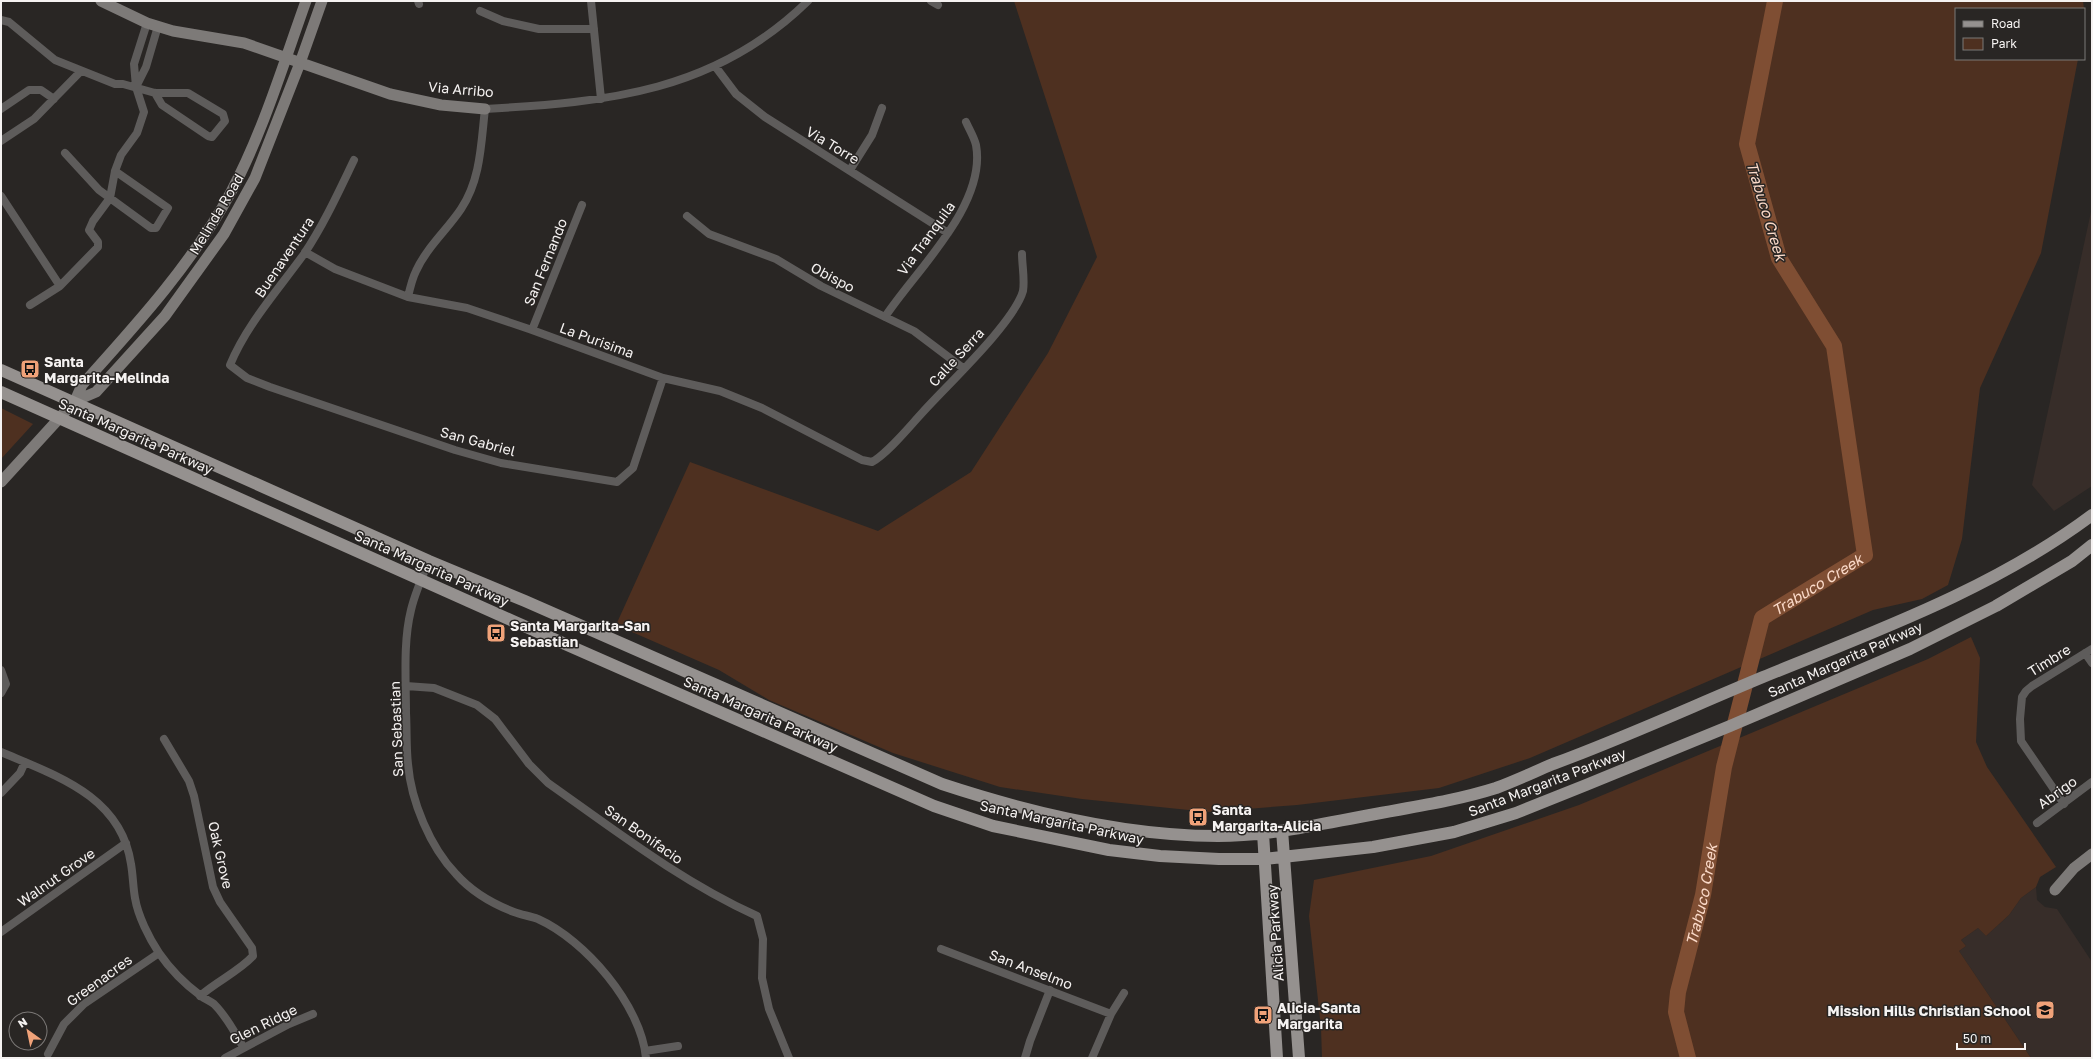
<svg xmlns="http://www.w3.org/2000/svg" width="2093" height="1059" font-family="'Golos Text',sans-serif">
	<rect width="100%" height="100%" fill="#292624"/>
	<!-- built -->
	<path fill="#372d29" d="M2092,207V486L2054,511L2032,485Z
		M2036,887L2037,900L2045,907L2057,909L2092,962V1058H2031L1959,951L1966,946L1961,940L1978,928L1986,936L2009,915L2021,898Z"/>
	<!-- green -->
	<path fill="#4e3020" d="M1014,1H2083L2084,9H1956V59H2078L2041,253L1980,388L1962,539L1948,585L1922,599L1873,610L1530,758L1439,788L1297,805L1208,812L1082,799L1000,787L893,753L769,700L719,670L616,625L690,462L878,531L971,472L1048,353L1097,257Z
		M1,408L33,424L1,459Z
		M1971,637L1980,658L1976,742L1987,767L2056,867L2040,877L2036,887L2021,898L2009,915L1986,936L1978,928L1961,940L1966,946L1959,951L2031,1058H1322L1321,1028L1309,916L1314,880L1431,856L1579,805L1928,659Z"/>
	<g fill="none" stroke-linecap="round" stroke-linejoin="round">
		<!-- river -->
		<path stroke="#7f4e33" stroke-width="16" id="s1" d="M1688,1058L1676,1012L1678,992L1703,895L1724,767L1762,618L1865,555L1834,346L1779,258L1747,144L1775,1"/>
		<!-- street -->
		<path stroke="#5e5c5b" stroke-width="8" d="M418,1L419,4
			M591,1L601,99
			M931,1L938,5
			M480,11L503,21L539,29H594
			M1,20L9,22L55,60L115,84H123L155,93H188L223,114L225,121L212,137L208,136L162,105L155,93
			M715,66L736,94L765,117L948,233
			M136,87L146,67L158,26
			M1,109L29,90H41L54,99
			M1,141L34,119L81,71
			M65,153L99,190L151,228H156L168,208L115,171
			M354,160C339,191 324,224 304,254C278,290 247,324 230,365L247,378L270,387L455,450L501,463L617,482L633,468L663,378
			M850,170L872,135L882,108
			M1,196L60,286
			M687,216L709,234L776,259L821,286L914,331L963,368
			M305,252L335,269L408,297L467,308L532,330L663,378L720,391L762,408L862,460L872,462C888,453 909,427 922,413C946,386 1014,323 1023,291C1025,280 1022,265 1022,254
			M408,297C410,288 412,279 416,271C427,247 447,230 461,209C481,179 481,143 485,109C608,102 715,92 808,1
			M30,305L60,286L98,247V242L89,230L93,221L110,198L115,171L121,155L137,133L144,112L136,87L134,64L147,23
			M885,317C916,270 987,205 976,145C974,137 969,129 966,122
			M532,330L582,205
			M429,561C422,577 415,593 411,610C403,642 406,679 406,713C407,730 406,747 408,764C411,801 430,847 456,874C471,891 493,904 514,912C522,915 530,916 538,919C585,940 641,1005 646,1058
			M2085,653L2092,663
			M1,670L6,684L1,693
			M406,686L434,688L477,705L495,719L529,764L548,783C616,831 682,882 757,916L763,939L762,978L769,1009L789,1058
			M164,739L189,781L194,796L213,887L220,902L252,948L253,956C238,972 217,981 200,996
			M1,752C57,776 121,796 131,864C133,875 133,887 135,898C138,916 149,938 159,953C170,969 186,985 201,996C205,999 210,1001 214,1004C226,1016 235,1032 243,1047
			M1,793L20,773L25,762
			M2064,804L2021,741L2020,719L2022,697L2026,691L2032,686L2092,649
			M2037,823L2092,782
			M1,932L126,843
			M941,949L1111,1014
			M645,1051L678,1046
			M48,1054L64,1024L84,1004L159,953
			M225,1058L289,1024L313,1014
			M1025,1058L1030,1041L1050,990
			M1092,1058L1111,1014L1124,993"/>
		<!-- secondary -->
		<path stroke="#7d7a78" stroke-width="11" d="M101,1L147,23L173,31L244,43L390,94L441,105L485,109
			M75,401L96,392L165,316L224,234L255,178L300,63L322,1
			M1,482L75,401L82,385C136,325 192,264 231,192C263,132 283,65 306,1
			M2055,890L2074,868L2092,854"/>
		<!-- primary -->
		<path stroke="#95918f" stroke-width="12" d="M1,370L429,561L525,601L942,784C1030,813 1125,836 1218,836C1269,836 1320,824 1370,815C1412,807 1455,801 1496,788C1515,781 1534,772 1553,764C1624,738 1693,706 1763,677C1876,631 1993,589 2092,515
			M1,392L515,622L934,806L993,826L1109,850L1160,856L1219,859H1264L1373,847L1454,832L1516,813L1586,785L1730,726L1910,649L1996,606L2072,561L2092,545
			M1282,830L1299,1058
			M1263,833L1277,1058"/>
	</g>
	<!-- icons -->
	<defs>
		<symbol id="bus-square" viewBox="-11 -11 22 22"><rect x="-9" y="-9" width="18" height="18" rx="4" fill="#f0a279" stroke="#292624"/><path d="M-5-6H5V4H4V6H2V4H-2V6H-4V4H-5ZM-3.5-4V0h7V-4ZM-3.5 1.2v1.5H-2V1.2ZM2 1.2v1.5H3.5V1.2Z" fill="#111"/></symbol>
		<symbol id="school-square" viewBox="-11 -11 22 22"><rect x="-9" y="-9" width="18" height="18" rx="4" fill="#f0a279" stroke="#292624"/><path d="M0-5L7-2L0 1L-7-2ZM-4 1L0 2.5L4 1V4Q0 6-4 4Z" fill="#111"/></symbol>
	</defs>
	<g fill-rule="evenodd">
		<use href="#bus-square" x="19" y="358" width="22" height="22"/>
		<use href="#bus-square" x="485" y="622" width="22" height="22"/>
		<use href="#bus-square" x="1187" y="806" width="22" height="22"/>
		<use href="#school-square" x="2034" y="999" width="22" height="22"/>
		<use href="#bus-square" x="1252" y="1004" width="22" height="22"/>
	</g>
	<g text-anchor="middle" dominant-baseline="central" stroke-width="3" stroke-linejoin="round" paint-order="stroke">
		<!-- street labels -->
		<g font-size="14" fill="#f5f2f1" stroke="#292624">
			<text transform="translate(461 89) rotate(5)">Via Arribo</text>
			<text transform="translate(833 145) rotate(31)">Via Torre</text>
			<text transform="translate(216 214) rotate(-59)">Melinda Road</text>
			<text transform="translate(926 238) rotate(-54)">Via Tranquila</text>
			<text transform="translate(284 257) rotate(-56)">Buenaventura</text>
			<text transform="translate(545 262) rotate(-68)">San Fernando</text>
			<text transform="translate(833 277) rotate(28)">Obispo</text>
			<text transform="translate(597 340) rotate(20)">La Purisima</text>
			<text transform="translate(956 357) rotate(-47)">Calle Serra</text>
			<text transform="translate(136 436) rotate(24)">Santa Margarita Parkway</text>
			<text transform="translate(478 441) rotate(15)">San Gabriel</text>
			<text transform="translate(432 568) rotate(24)">Santa Margarita Parkway</text>
			<text transform="translate(1845 659) rotate(-24)">Santa Margarita Parkway</text>
			<text transform="translate(2049 660) rotate(-32)">Timbre</text>
			<text transform="translate(761 714) rotate(24)">Santa Margarita Parkway</text>
			<text transform="translate(396 729) rotate(-92)">San Sebastian</text>
			<text transform="translate(1547 782) rotate(-21)">Santa Margarita Parkway</text>
			<text transform="translate(2057 792) rotate(-36)">Abrigo</text>
			<text transform="translate(1062 822) rotate(12)">Santa Margarita Parkway</text>
			<text transform="translate(644 834) rotate(35)">San Bonifacio</text>
			<text transform="translate(221 855) rotate(77)">Oak Grove</text>
			<text transform="translate(56 877) rotate(-35)">Walnut Grove</text>
			<text transform="translate(1275 933) rotate(-94)">Alicia Parkway</text>
			<text transform="translate(1031 969) rotate(21)">San Anselmo</text>
			<text transform="translate(99 980) rotate(-36)">Greenacres</text>
			<text transform="translate(263 1024) rotate(-26)">Glen Ridge</text>
		</g>
		<!-- poi labels -->
		<g font-size="14" font-weight="bold" fill="#f5f2f1" stroke="#292624" text-anchor="start">
			<text x="44" y="361">Santa<tspan x="44" dy="16">Margarita-Melinda</tspan></text>
			<text x="510" y="625">Santa Margarita-San<tspan x="510" dy="16">Sebastian</tspan></text>
			<text x="1212" y="809">Santa<tspan x="1212" dy="16">Margarita-Alicia</tspan></text>
			<text x="1277" y="1007">Alicia-Santa<tspan x="1277" dy="16">Margarita</tspan></text>
			<text x="2031" y="1010" text-anchor="end">Mission Hills Christian School</text>
		</g>
		<!-- water labels -->
		<g font-size="15" font-style="italic" fill="#fbdac9" stroke="#292624">
			<text transform="translate(1767 211) rotate(73)">Trabuco Creek</text>
			<text stroke="none"><textPath href="#s1" startOffset="516">Trabuco Creek</textPath></text>
			<text stroke="none"><textPath href="#s1" startOffset="168">Trabuco Creek</textPath></text>
		</g>
	</g>
	<!-- border -->
	<rect width="2093" height="1059" fill="none" stroke="#f5f2f1" stroke-width="4"/>
	<!-- legend -->
	<rect x="1955" y="8" width="130" height="52" fill="#292624" stroke="#7b7876"/>
	<rect x="1963" y="21" width="20" height="6" fill="#95918f" stroke="#7b7876"/>
	<text x="1991" y="28" font-size="12" fill="#f5f2f1">Road</text>
	<rect x="1963" y="38" width="20" height="12" fill="#4e3020" stroke="#7b7876"/>
	<text x="1991" y="48" font-size="12" fill="#f5f2f1">Park</text>
	<!-- north arrow -->
	<g transform="translate(28 1031) rotate(327)"><circle r="19" fill="#292624" stroke="#7b7876"/>
	<path d="M0-3L7 15L0 10L-7 15Z" fill="#f0a279"/>
	<text y="-6" font-size="11" font-weight="bold" text-anchor="middle" fill="#f5f2f1">N</text>
	</g>
	<!-- scale -->
	<path d="M1957 1043v6h68v-6" fill="none" stroke="#f5f2f1" stroke-width="2"/>
	<text x="1963" y="1043" font-size="12" fill="#f5f2f1" stroke="#292624" stroke-width="3" paint-order="stroke">50 m</text>
</svg>
